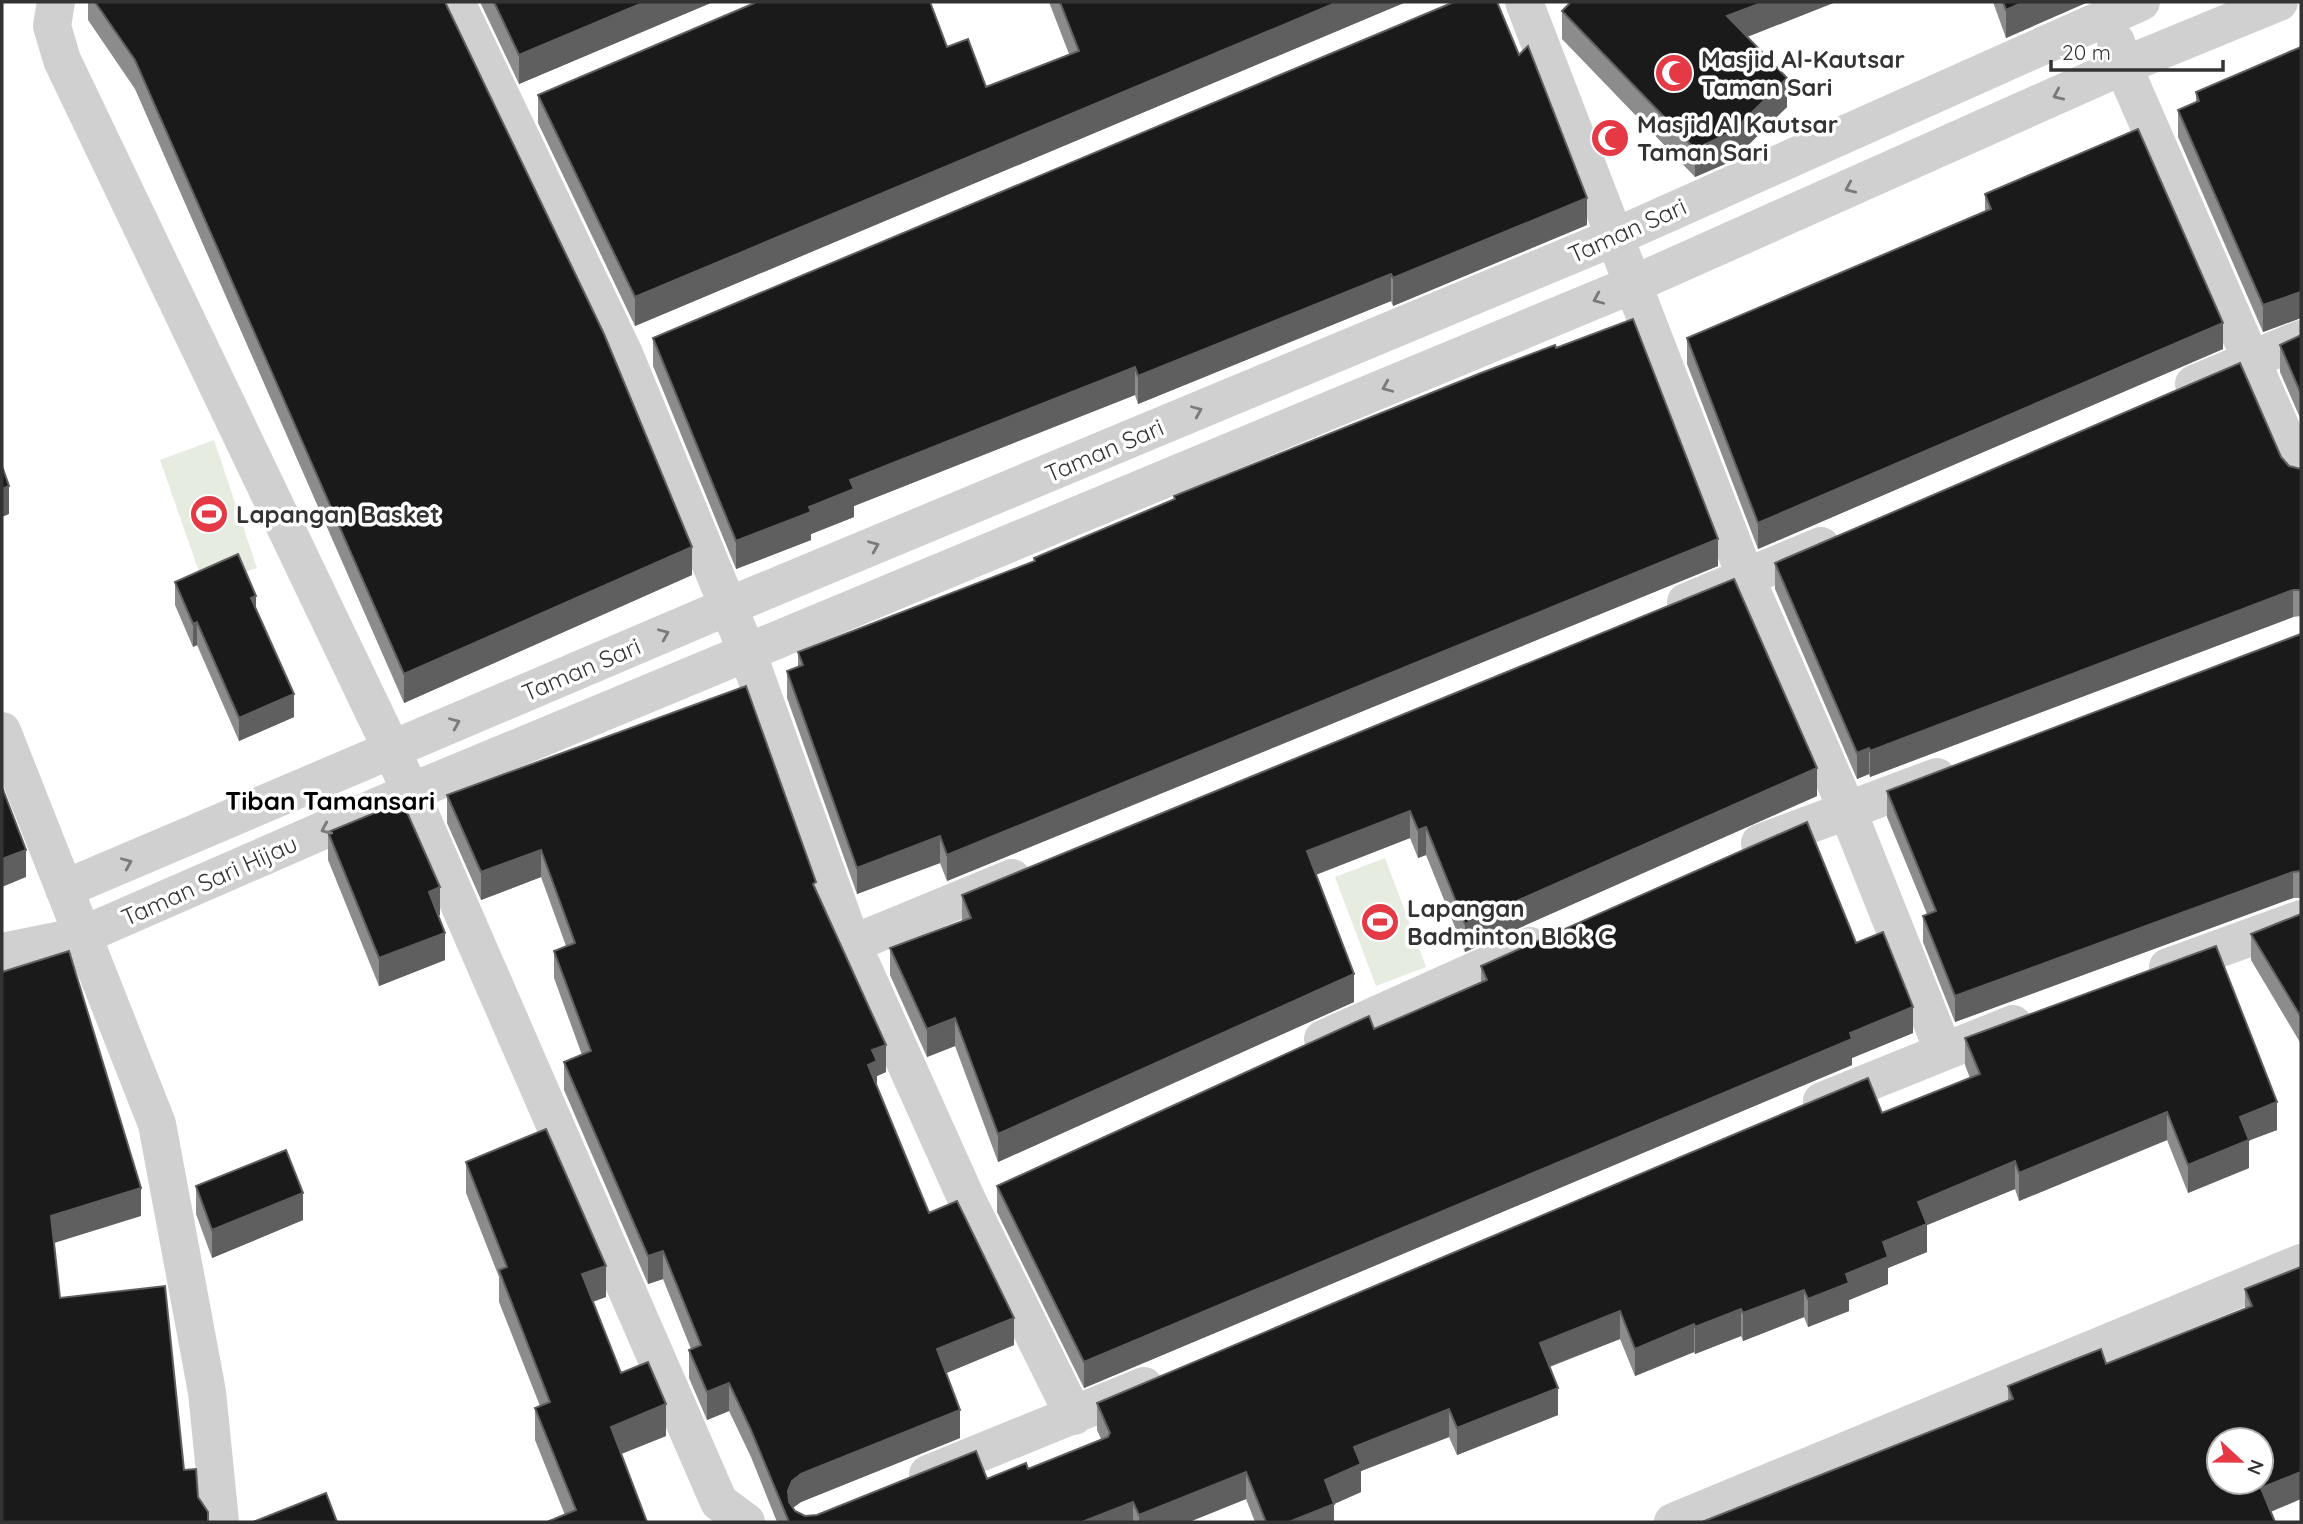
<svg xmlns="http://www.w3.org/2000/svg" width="2303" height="1524" font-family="Quicksand,sans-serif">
	<rect width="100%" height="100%" fill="#fff"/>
	<!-- green -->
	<path fill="#e6ecdf" d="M214,440L257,568L204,586L160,460Z
		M1385,858L1426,967L1376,986L1335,877Z"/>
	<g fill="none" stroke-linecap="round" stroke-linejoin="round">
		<!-- street -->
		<path stroke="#d0d0d0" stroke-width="38" d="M56,2L52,26L62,60L392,750L719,1502L746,1522
			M456,2L624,354L747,652L852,944L967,1200L1074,1416
			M1524,2L1746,578L1848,812L1943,1050
			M2116,42L2123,66L2301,474
			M2194,384L2301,339
			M1686,602L1821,546
			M2,731L157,1124L207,1392L220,1522
			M1760,843L1937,777
			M64,889L729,606L1617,236L2141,2
			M852,944L1012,878
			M2,952L81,936L411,792L1634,284L2123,66L2279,2
			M2168,967L2301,919
			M1323,1039L1530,946
			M1822,1101L2013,1024
			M928,1474L1144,1386
			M1673,1522L2301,1263"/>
	</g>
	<!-- wall -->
	<path fill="#8c8c8c" d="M88,2H445L692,575L404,703L135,89L88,20Z
		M480,2H713L519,84Z
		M1049,2H1406L635,326L538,123V95L947,47L986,87L1069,54Z
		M1993,2H2088L2006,38Z
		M1562,11L1747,37L1787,107L1732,161L1695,177L1562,39Z
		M2301,47V318L2263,332L2178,137V110L2196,102V92Z
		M1985,194L2223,349L1758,549L1687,364V338L1985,211Z
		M1587,225L1393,306L1391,301L1138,404L1135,395L854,506V517L811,534V540L736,569L653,366V338Z
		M2301,335V420L2280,372V345Z
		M1556,348L1718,566L947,881L940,863L857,894L787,698V671L798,667V652L1034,561V558L1174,499V496Z
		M2281,457L2289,466L2301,469V616L2293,617L1870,777L1869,774L1857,779L1775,589V563Z
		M1734,579L1817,796L1465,952L1426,855L1418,858L1410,838L1316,875L1354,1002L998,1162L955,1046L927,1057L890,975V948L962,921V895Z
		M175,582L256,609L294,717L239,741L197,645L193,647L175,605Z
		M2301,634V898H2293L1955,1022L1923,942V916L1927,914L1887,817V791Z
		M447,795L816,892L886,1072L877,1076V1086L929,1213L1014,1345L946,1373L960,1438L801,1502L793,1508L795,1511L805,1516L817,1515L987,1479L1028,1469L1101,1439L1097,1430V1403L1882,1113L1970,1078L1965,1065V1038L2277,1130L2249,1140V1168L2188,1193L2167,1140L2019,1201L2015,1189L1927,1225V1252L1888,1268V1284L1849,1300V1311L1808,1327L1804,1317L1743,1341L1741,1336L1695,1354L1694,1352L1635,1376L1620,1339L1550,1367L1558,1415L1457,1455L1449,1437L1361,1471V1492L1334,1504V1522H1255L1246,1499L1189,1522H777L751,1457L729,1411L707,1420L689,1378V1350L691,1349L663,1279L648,1284L564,1090V1062L582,1055L554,978V951L566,946L541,877L481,900L447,823Z
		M328,832L440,915L438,916L445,960L379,986L328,860Z
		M2301,914V1044L2251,960V934Z
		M1856,943L1913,1033L1852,1058V1065L1084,1388L997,1212V1186L1374,1029L1481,983V966Z
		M466,1162L606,1297L593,1302L621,1373L666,1436L621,1454L647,1522L565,1515L535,1440V1408L540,1406L499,1302V1277L466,1193Z
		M196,1186L303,1220L212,1258L196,1214Z
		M2301,1267L2271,1512L2008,1401V1386L2106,1364L2245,1309V1289Z"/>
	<!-- shaded-wall -->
	<path fill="#5f5f5f" d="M645,2H713L519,84V55Z
		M1338,2H1406L635,326V297Z
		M1764,2H1836L1727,45V16Z
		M2024,2H2088L2006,38V10Z
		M1787,78V107L1732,161L1695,177V149Z
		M1587,198V225L1393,306V278Z
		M1391,274V301L1138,404V376Z
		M2301,292V318L2263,332V305Z
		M2223,323V349L1758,549V523Z
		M1135,367V395L854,506V517L811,534V540L736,569V541L809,507L850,480Z
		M9,486V514L2,517V489Z
		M1718,539V566L947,881V855Z
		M692,547V575L404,703V674Z
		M2293,590V617L1870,777V751Z
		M256,596V619L251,598Z
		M197,622V645L193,647V624Z
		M294,694V717L239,741V718Z
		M1869,748V774L1857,779V753Z
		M1817,768V796L1465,952V924Z
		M1410,811V838L1307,878V851Z
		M1426,827V855L1418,858V830Z
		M940,836V863L857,894V868Z
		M26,850V877L2,887V859Z
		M541,850V877L481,900V872Z
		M2293,872V898L1955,1022V996Z
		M440,887V915L429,919V892Z
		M445,933V960L379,986V958Z
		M1354,974V1002L998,1162V1134Z
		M1913,1007V1033L1852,1058V1065L1084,1388V1362L1850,1033Z
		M955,1018V1046L927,1057V1029Z
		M886,1045V1072L877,1076V1088L868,1065L872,1050Z
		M2277,1102V1130L2240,1144V1117Z
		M2167,1112V1140L2019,1201V1173Z
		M2249,1140V1168L2188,1193V1165Z
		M2015,1161V1189L1927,1225V1252L1888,1268V1284L1849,1300V1311L1808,1327V1299L1846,1274L1918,1202Z
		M141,1188V1216L51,1244V1216Z
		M303,1193V1220L212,1258V1230Z
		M663,1251V1279L648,1284V1256Z
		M606,1266V1297L582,1305V1274Z
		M1804,1290V1317L1743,1341V1313Z
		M1741,1309V1336L1695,1354V1327Z
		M1620,1311V1339L1540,1370V1343Z
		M1014,1318V1345L937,1377V1349Z
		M1694,1324V1352L1635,1376V1349Z
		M729,1383V1411L707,1420V1392Z
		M1558,1388V1415L1457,1455V1428Z
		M666,1404V1436L611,1458V1427Z
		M1449,1409V1437L1361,1471V1492L1325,1508V1480L1354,1447Z
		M960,1410V1438L801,1502L792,1508L788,1518V1491L792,1481L801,1474Z
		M1246,1472V1499L1189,1522H1139V1515Z
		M2301,1472V1499L2261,1516V1488Z
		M1133,1502V1522H1082Z
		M1334,1504V1522H1289Z"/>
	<!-- building -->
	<path fill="#1a1a1a" stroke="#5f5f5f" stroke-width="2" fill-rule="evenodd" d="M95,2H445L604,334L692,547L404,674L135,60Z
		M494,2H645L519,55Z
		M757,2H930L947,47L968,39L986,87L1079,51L1060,2H1338L635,297L538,95Z
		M1454,2H1497L1519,55L1528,46L1587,198L1393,278L1391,274L1138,376L1135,367L850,480L854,489L809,507L811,512L736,541L653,338Z
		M1571,2H1764L1727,16L1787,78L1732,132L1695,149L1562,11Z
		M2003,2H2024L2006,10Z
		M2301,47V292L2263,305L2178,110L2199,101L2196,92Z
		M2138,129L2223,323L1758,523L1687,338L1991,209L1985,194Z
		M1633,319L1718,539L947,855L940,836L857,868L787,671L803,665L798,652L1035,561L1034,558L1175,499L1174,496L1481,373L1555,345L1556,348Z
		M2301,335V394L2280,345Z
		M2240,363L2281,457L2289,466L2301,469V590H2293L1870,751L1869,748L1857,753L1775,563Z
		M2,466L9,486L2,489Z
		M238,554L256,596L251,598L294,694L239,718L197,622L193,624L175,582Z
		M1734,579L1817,768L1465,924L1426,827L1418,830L1410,811L1307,851L1354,974L998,1134L955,1018L927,1029L890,948L971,918L962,895Z
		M2301,634V871L2293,872L1955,996L1923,916L1936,911L1887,791Z
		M746,686L816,882L813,884L886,1045L872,1050L877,1061L868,1065L929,1213L957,1201L1014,1318L937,1349L960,1410L801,1474L792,1481L788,1491L789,1502L795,1511L805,1516L817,1515L976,1451L987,1479L1026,1463L1028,1469L1108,1437L1110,1433L1097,1403L1868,1078L1882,1113L1980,1074L1965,1038L2216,946L2277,1102L2240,1117L2249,1140L2188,1165L2167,1112L2019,1173L2015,1161L1918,1202L1927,1224L1883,1242L1888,1257L1846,1274L1849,1283L1808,1299L1804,1290L1743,1313L1741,1309L1695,1327L1694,1324L1635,1349L1620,1311L1540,1343L1558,1388L1457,1428L1449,1409L1354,1447L1361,1464L1325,1480L1334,1504L1289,1522H1266L1246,1472L1139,1515L1133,1502L1082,1522H789L751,1430L729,1383L707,1392L689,1350L701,1345L663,1251L648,1256L564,1062L591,1051L554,951L575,943L541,850L481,872L447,795Z
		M2,787L26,850L2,859Z
		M394,805L397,813L406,810L440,887L429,892L445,933L379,958L328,832Z
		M1807,822L1856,943L1883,932L1913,1007L1850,1033L1852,1039L1084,1362L997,1186L1369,1016L1374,1029L1487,980L1481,966Z
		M2301,914V1017L2251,934Z
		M69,951L141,1188L51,1216L60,1298L165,1286L184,1470L196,1469L198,1497L208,1512V1522H2V972Z
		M546,1129L606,1266L582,1274L621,1373L648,1362L666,1404L611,1427L647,1522H547L576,1510L535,1408L550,1402L499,1270L507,1267L466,1162Z
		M286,1150L303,1193L212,1230L196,1186Z
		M2301,1267V1472L2261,1488L2275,1522H1702L2013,1399L2008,1386L2063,1364L2101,1349L2106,1364L2252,1306L2245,1289ZM2219,1440H2261V1482H2219Z
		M326,1493L337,1522H253Z"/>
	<!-- one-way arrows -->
	<defs><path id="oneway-chevron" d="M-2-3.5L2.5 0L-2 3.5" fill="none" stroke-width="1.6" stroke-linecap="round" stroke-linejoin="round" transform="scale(1.75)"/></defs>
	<g stroke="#7a7a7a">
		<use href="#oneway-chevron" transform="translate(2058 95) rotate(156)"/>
		<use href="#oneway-chevron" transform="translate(1850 188) rotate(156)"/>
		<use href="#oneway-chevron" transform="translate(1598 299) rotate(157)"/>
		<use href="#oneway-chevron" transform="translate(1387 387) rotate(157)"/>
		<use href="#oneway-chevron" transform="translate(1197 411) rotate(-23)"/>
		<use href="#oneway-chevron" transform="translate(874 546) rotate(-23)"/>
		<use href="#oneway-chevron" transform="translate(664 634) rotate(-23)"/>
		<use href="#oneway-chevron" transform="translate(455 723) rotate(-23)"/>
		<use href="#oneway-chevron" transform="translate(326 829) rotate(156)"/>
		<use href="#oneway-chevron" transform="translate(127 863) rotate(-23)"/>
	</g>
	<!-- icons -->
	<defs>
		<symbol id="mosque-disc" viewBox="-11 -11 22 22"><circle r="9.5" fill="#e63946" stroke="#fff"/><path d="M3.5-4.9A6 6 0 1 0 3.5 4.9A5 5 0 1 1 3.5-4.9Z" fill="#fff"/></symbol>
		<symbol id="stadium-disc" viewBox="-11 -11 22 22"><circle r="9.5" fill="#e63946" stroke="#fff"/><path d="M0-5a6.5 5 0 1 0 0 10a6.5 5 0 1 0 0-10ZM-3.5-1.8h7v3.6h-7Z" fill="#fff"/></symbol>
	</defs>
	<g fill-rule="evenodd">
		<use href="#mosque-disc" x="1652" y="51" width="44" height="44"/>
		<use href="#mosque-disc" x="1588" y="116" width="44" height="44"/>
		<use href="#stadium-disc" x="187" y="492" width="44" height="44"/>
		<use href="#stadium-disc" x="1358" y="900" width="44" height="44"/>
	</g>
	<g text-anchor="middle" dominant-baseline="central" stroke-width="7" stroke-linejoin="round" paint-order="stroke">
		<!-- poi labels -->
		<g font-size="24" font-weight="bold" fill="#333" stroke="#fff" text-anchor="start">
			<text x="1701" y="59">Masjid Al-Kautsar<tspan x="1701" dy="28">Taman Sari</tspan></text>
			<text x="1637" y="124">Masjid Al Kautsar<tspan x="1637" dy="28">Taman Sari</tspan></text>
			<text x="236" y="514">Lapangan Basket</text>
			<text x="1407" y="908">Lapangan<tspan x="1407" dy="28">Badminton Blok C</tspan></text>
		</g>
		<!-- street labels -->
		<g font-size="24" fill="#333" stroke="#fff">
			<text transform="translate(1627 230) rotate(-24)">Taman Sari</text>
			<text transform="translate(1104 450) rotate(-23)">Taman Sari</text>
			<text transform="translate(581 669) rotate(-23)">Taman Sari</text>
			<text transform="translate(209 880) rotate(-24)">Taman Sari Hijau</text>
		</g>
		<!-- neighbourhood labels -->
		<g font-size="26" font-weight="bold" fill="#000" stroke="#fff">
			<text x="330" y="800">Tiban Tamansari</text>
		</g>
	</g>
	<!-- border -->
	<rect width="2303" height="1524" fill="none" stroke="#333333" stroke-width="7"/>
	<!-- north arrow -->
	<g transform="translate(2240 1461) rotate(112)"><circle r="33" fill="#ffffff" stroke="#adadad" stroke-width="2"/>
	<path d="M0-5L12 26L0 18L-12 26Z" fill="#e63946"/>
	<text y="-10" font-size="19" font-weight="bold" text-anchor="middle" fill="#333333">N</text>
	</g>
	<!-- scale -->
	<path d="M2051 60v10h172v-10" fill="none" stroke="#333333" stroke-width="3.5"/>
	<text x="2062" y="60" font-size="21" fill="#333333" stroke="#ffffff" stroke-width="5" paint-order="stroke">20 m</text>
</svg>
